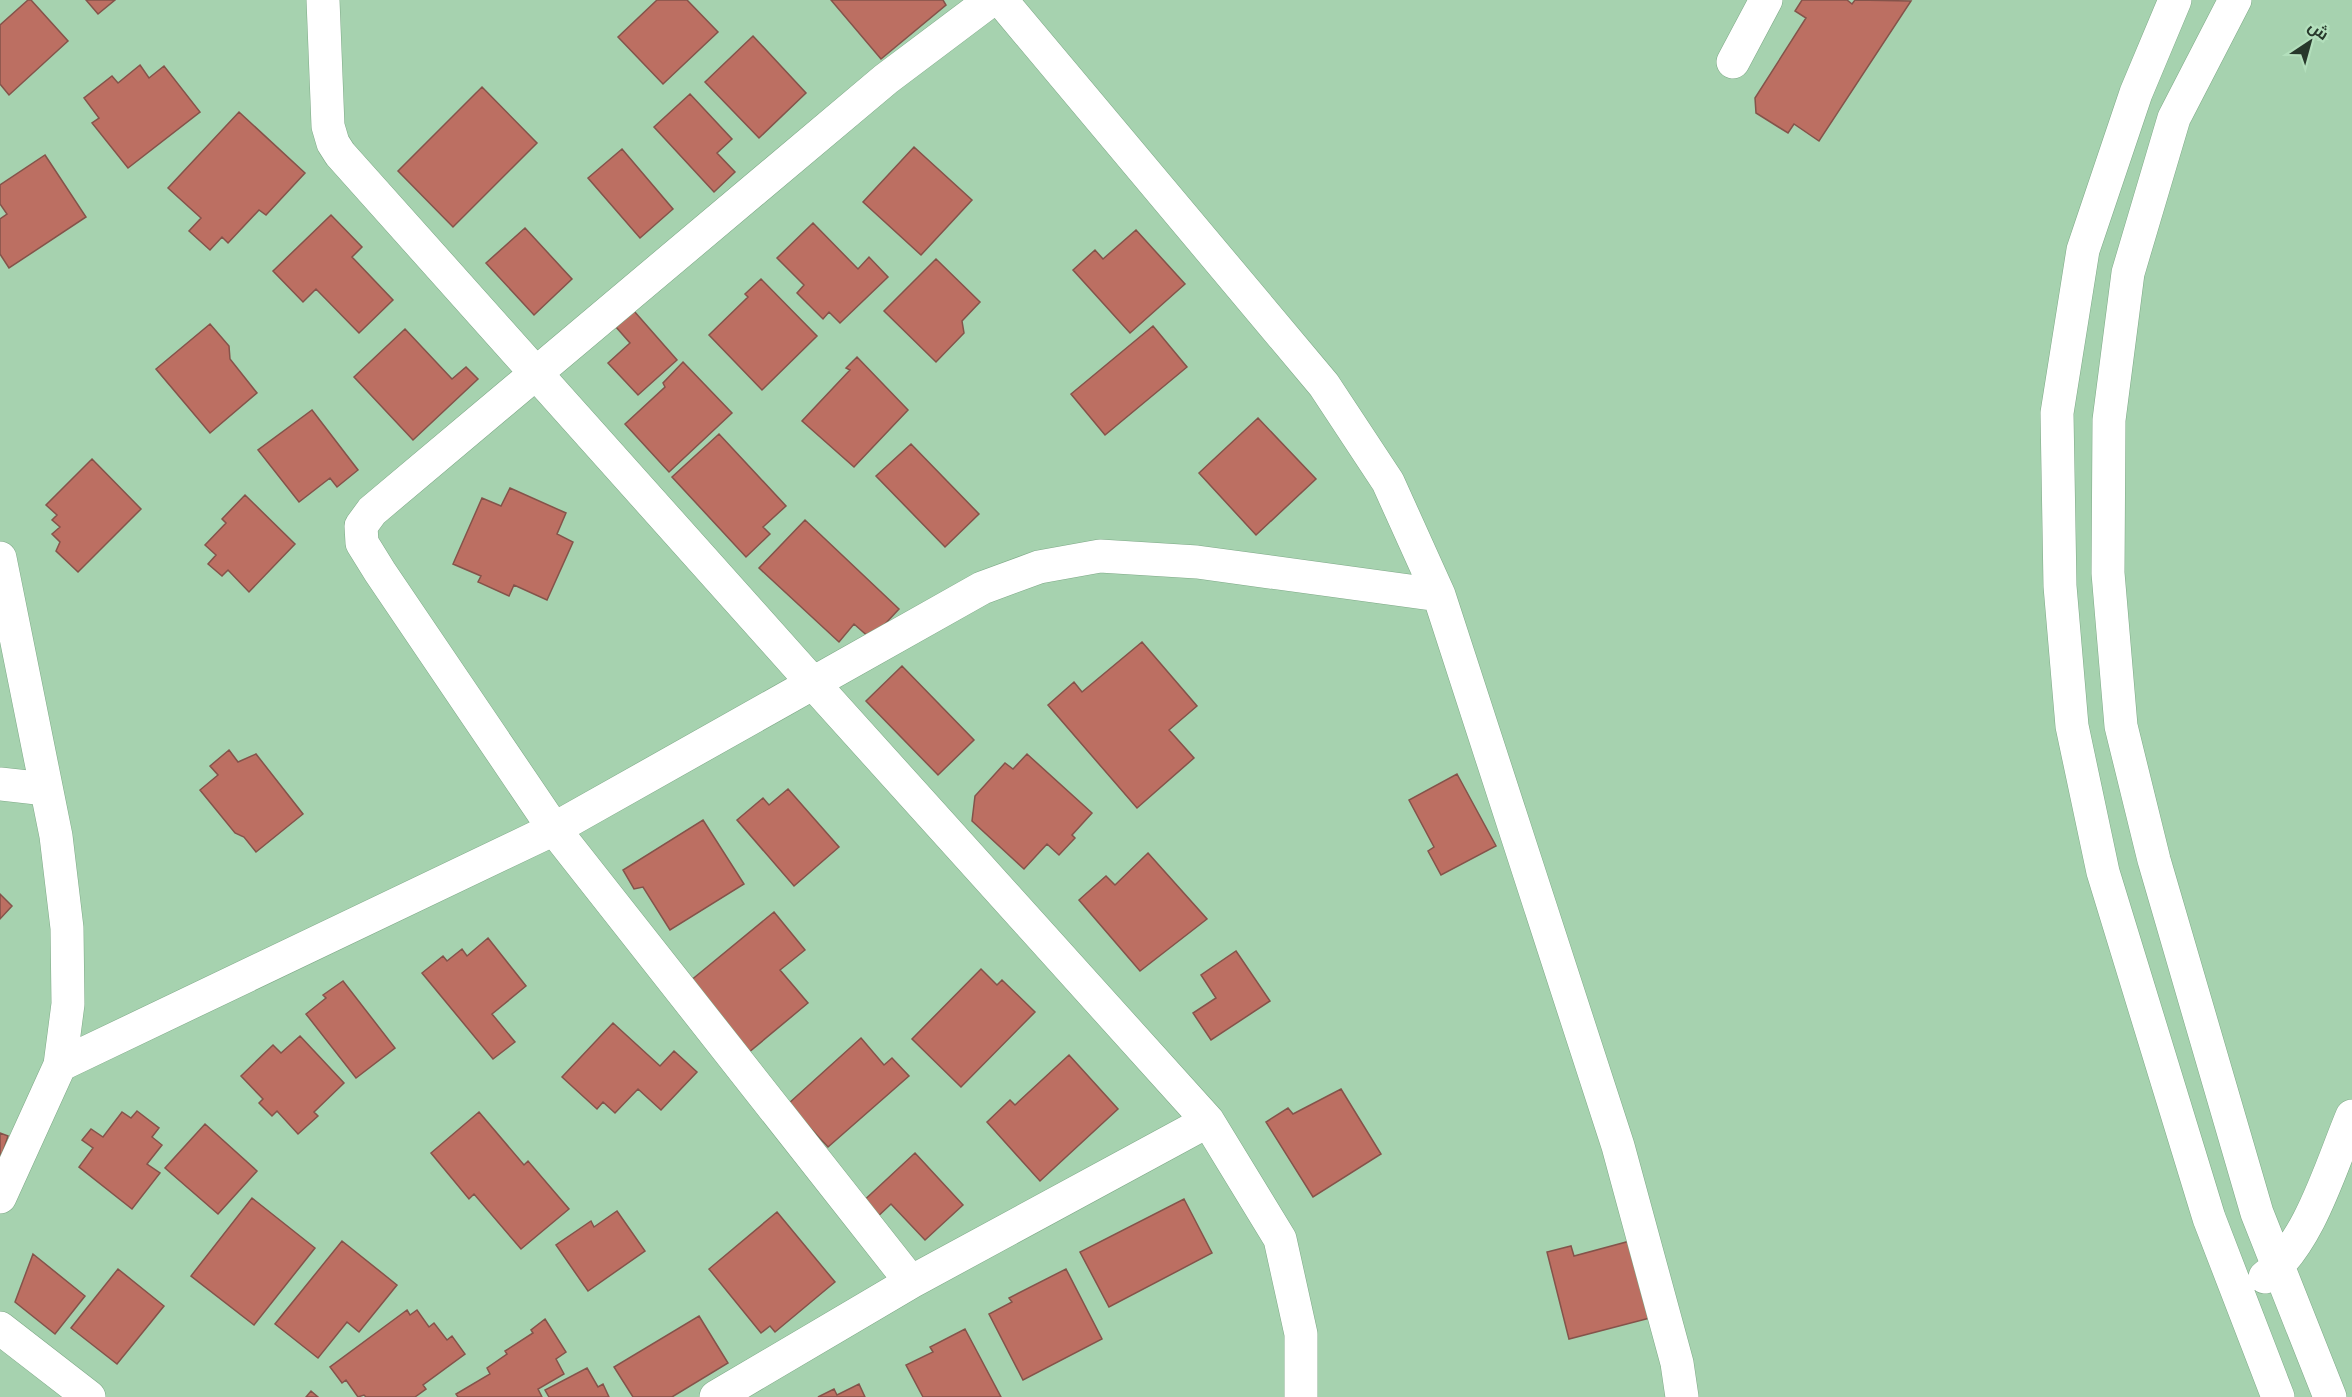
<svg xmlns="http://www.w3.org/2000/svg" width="2352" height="1397" font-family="Commissioner,Cairo,sans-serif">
	<rect width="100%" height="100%" fill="#a6d2af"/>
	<!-- building -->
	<path fill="#bc6f62" stroke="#84534a" stroke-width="1.5" d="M28,0H31L68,41L9,95L0,84V25Z
		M86,0H115L98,14Z
		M657,0H687L718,32L663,84L618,37Z
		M831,0H943L946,5L881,59Z
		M1802,0H1847L1852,4L1855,0L1911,1L1819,141L1794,124L1788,133L1756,113L1755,98L1806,18L1795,11Z
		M753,36L806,93L759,138L705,82Z
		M140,65L149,78L164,66L200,112L128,168L92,123L99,118L84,98L112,76L118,83Z
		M482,87L537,143L453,227L398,171Z
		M690,94L732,139L717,153L735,172L714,192L654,127Z
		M239,112L305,173L266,215L259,210L228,243L222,237L210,250L189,231L201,218L168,188Z
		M914,147L972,200L921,255L863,202Z
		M622,149L673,209L640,238L588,178Z
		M45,155L86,217L9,268L0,254V219L7,214L0,204V185Z
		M331,215L362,247L352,257L393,300L359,333L316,289L303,302L273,271Z
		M813,223L858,269L869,257L888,277L840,323L829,312L823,319L797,293L804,285L777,258Z
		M525,228L572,279L534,315L486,263Z
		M1136,230L1185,284L1130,333L1073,270L1095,250L1103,259Z
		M936,259L980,302L962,321L964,333L936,362L884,311Z
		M761,279L817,336L762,390L709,335L748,297L745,294Z
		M634,311L677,360L638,395L608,363L630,343L616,327Z
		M210,324L229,346L230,359L257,393L210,433L156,369Z
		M1153,326L1187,367L1105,435L1071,394Z
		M405,329L452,379L466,367L478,379L413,440L354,377Z
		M857,357L908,410L854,467L802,421L850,370L846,368Z
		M683,362L732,413L669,472L625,424L665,387L663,383Z
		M312,410L358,470L337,487L330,478L299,502L258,450Z
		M1258,418L1316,479L1256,535L1199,473Z
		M719,434L786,506L763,527L770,534L746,557L672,477Z
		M911,444L979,514L945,547L876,476Z
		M92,459L141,509L78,572L56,551L60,542L52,534L60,527L52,520L57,515L46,505Z
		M510,488L566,513L557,534L573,542L547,600L514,585L509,596L478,582L481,576L453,564L482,498L501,506Z
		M245,495L295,544L249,592L228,570L222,576L208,564L216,555L205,545L226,523L222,519Z
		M805,520L899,609L871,639L854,624L839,642L759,568Z
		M1142,642L1197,706L1169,730L1194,758L1137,808L1048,705L1074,682L1082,692Z
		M902,666L974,740L938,775L866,701Z
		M229,750L238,762L256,754L303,814L256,852L244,837L235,833L200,790L218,775L210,766Z
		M1027,754L1092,813L1072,835L1075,838L1059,855L1047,844L1024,869L972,821L975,796L1005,763L1013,769Z
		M1457,774L1496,846L1441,875L1428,851L1434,847L1409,800Z
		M788,789L839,847L794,886L737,820L763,798L769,805Z
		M703,820L744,884L670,930L643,887L634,889L623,870Z
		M1148,853L1207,919L1140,971L1079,900L1106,876L1115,885Z
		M0,894L12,906L0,919Z
		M774,912L805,950L780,970L808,1003L742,1058L684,986Z
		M488,938L526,986L492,1014L515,1042L493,1059L422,973L443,956L447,961L462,949L467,956Z
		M1236,951L1270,1001L1211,1040L1193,1013L1216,998L1201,975Z
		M981,969L997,985L1002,980L1035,1012L961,1087L912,1039Z
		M343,981L395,1048L356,1078L306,1014L326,998L323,995Z
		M613,1023L660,1066L674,1051L697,1072L661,1110L638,1089L615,1113L603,1102L597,1109L562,1077Z
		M300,1036L344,1083L314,1112L318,1116L298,1134L277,1111L272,1116L259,1103L263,1099L241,1076L273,1045L281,1053Z
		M861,1038L884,1065L892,1058L909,1076L828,1147L788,1104Z
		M1069,1055L1118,1109L1040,1181L987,1122L1010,1100L1015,1105Z
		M1341,1089L1381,1154L1313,1197L1266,1122L1288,1108L1293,1114Z
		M137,1111L159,1128L152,1137L162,1145L147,1164L160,1173L132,1209L79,1167L93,1148L82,1140L91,1129L103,1137L122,1112L131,1118Z
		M479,1112L524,1165L528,1161L569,1209L521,1249L474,1194L469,1199L431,1153Z
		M205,1124L257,1171L218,1214L165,1168Z
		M0,1133L8,1136L0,1161Z
		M915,1153L963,1205L925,1240L891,1204L873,1221L858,1206Z
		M252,1198L315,1248L254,1325L191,1276Z
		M1184,1199L1212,1253L1109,1307L1080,1252Z
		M617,1211L645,1251L588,1291L556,1245L591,1221L594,1227Z
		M777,1212L835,1282L775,1332L770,1326L761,1333L709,1269Z
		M342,1241L397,1285L359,1332L347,1322L318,1358L275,1324Z
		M1630,1241L1650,1318L1569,1339L1547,1252L1571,1246L1574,1256Z
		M33,1254L85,1296L55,1334L15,1302Z
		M118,1269L164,1306L117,1364L71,1328Z
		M1066,1269L1102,1339L1023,1380L989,1314L1012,1302L1009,1298Z
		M407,1310L410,1315L417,1310L429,1327L434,1323L447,1340L452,1336L465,1354L423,1385L426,1389L415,1397H366L364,1395L358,1397L346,1380L342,1383L330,1367Z
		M699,1316L728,1363L672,1397H633L614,1367Z
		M545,1319L566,1352L556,1359L564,1374L538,1389L542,1397H458L456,1394L490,1374L487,1368L507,1354L505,1351L533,1333L531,1330Z
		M965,1329L1001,1397H923L906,1365L933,1352L930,1347Z
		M587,1368L598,1387L603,1384L609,1397H549L545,1390Z
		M859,1384L865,1397H818L834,1389L837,1395Z
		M311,1391L318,1397H306Z"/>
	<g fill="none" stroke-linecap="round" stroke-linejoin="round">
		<defs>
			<path id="minor" d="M323,0L328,126L333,143L340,154L812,682L1208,1121L1280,1239L1301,1334V1397
				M1001,0L1324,385L1388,482L1439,595L1618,1146L1677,1363L1682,1397
				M2175,0L2136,93L2083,250L2057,413L2060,586L2072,726L2103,872L2209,1218L2278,1397
				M2235,0L2174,118L2128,273L2109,420L2108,573L2121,726L2154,860L2257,1213L2330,1397
				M1733,62L1766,0
				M0,558L56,836L67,928L68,1004L60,1065L0,1197
				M0,784L46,789
				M60,1065L554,829L982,588L1039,567L1100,556L1197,562L1439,595
				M2265,1277C2309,1244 2331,1166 2352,1116
				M911,1282L554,829L380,572L362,543L361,526L372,511L886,79L991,0
				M0,1328L89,1397
				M716,1397L911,1282L1208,1121"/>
		</defs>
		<!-- minor casing -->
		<use href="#minor" stroke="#7ea987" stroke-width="34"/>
		<!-- minor -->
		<use href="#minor" stroke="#fff" stroke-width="33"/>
	</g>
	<!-- north arrow -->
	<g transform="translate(2310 42) rotate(36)" stroke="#b3dfbc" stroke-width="4.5" paint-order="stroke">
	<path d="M0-4.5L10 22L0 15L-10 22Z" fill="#27382b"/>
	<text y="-9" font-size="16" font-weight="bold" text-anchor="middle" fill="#27382b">ش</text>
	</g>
</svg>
